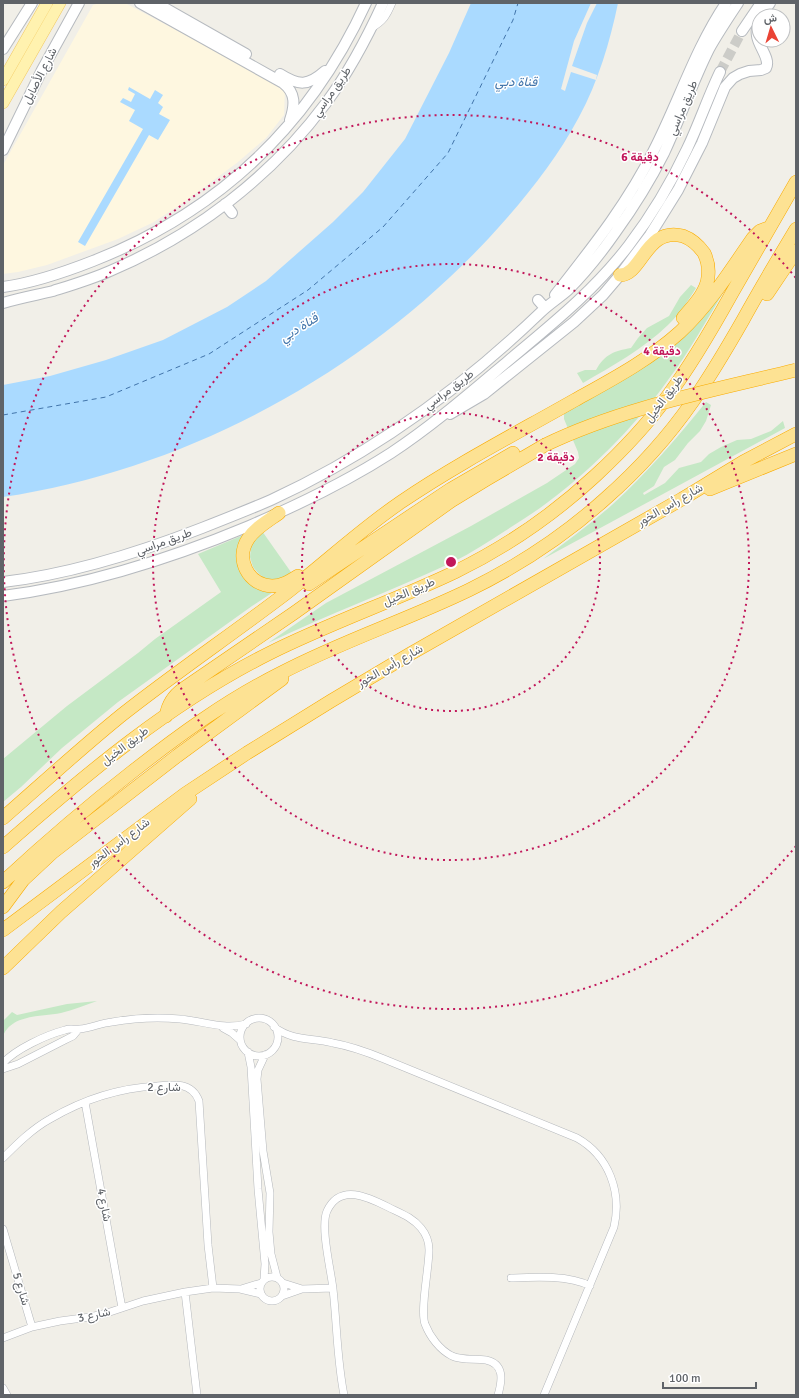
<svg xmlns="http://www.w3.org/2000/svg" width="799" height="1398" font-family="Signika,Vazirmatn,sans-serif">
	<rect width="100%" height="100%" fill="#f1efe8"/>
	<!-- commercial -->
	<path fill="#fef7e0" d="M100,3H125L285,88L284,115L266,138L238,162L183,203L152,223L118,239L47,265L18,272L3,274V165L93,5Z"/>
	<!-- green -->
	<path fill="#c5e8c5" d="M691,285L696,288C688,301 679,315 668,325C643,349 612,366 583,383L577,373L585,370H596C605,354 614,351 631,348L638,338L647,328L669,316L680,297Z
		M726,288C707,319 690,351 668,380C634,428 587,474 540,508C529,516 517,523 505,531C488,542 471,553 453,562C392,591 328,614 268,643L326,603L471,526L547,483L575,464L579,458L578,452L564,419V414L568,409L603,390Z
		M706,402L711,405L706,421L700,431L688,443L675,460L664,467L654,486L643,493L644,495L665,483L679,468L701,462L709,454L721,447L737,440L751,439L771,431L783,421L785,428L543,559C567,541 591,524 613,504C647,473 677,438 706,402Z
		M262,531L293,575L284,580H266L258,573L253,567L250,557L251,547L254,539Z
		M248,533L241,567L281,587L252,606L118,702L62,748L21,787L3,802V759L67,706L138,653L155,639L221,592L198,554Z
		M97,1001C85,1005 73,1010 61,1013C41,1017 12,1014 3,1036V1021L12,1012L17,1015L67,1004Z"/>
	<!-- water -->
	<path fill="#aadaff" d="M471,3H618C610,42 598,82 579,117C555,162 523,201 489,238C362,374 188,469 3,497V385L50,376L106,360L163,340L227,307L266,281L333,222L363,192L405,139L449,53Z
		M129,87L150,99L155,90L163,95L158,103L163,107L159,114L170,120L158,140L149,135L85,246L78,242L143,129L129,121L135,110L120,102L123,98L131,102L135,94L128,90Z"/>
	<!-- pier -->
	<path fill="#f1efe8" d="M591,3H597L587,23L572,66L597,75L596,80L571,72L565,91L561,89L574,41Z"/>
	<g fill="none" stroke-linecap="round" stroke-linejoin="round">
		<!-- ferry -->
		<path stroke="#4174aa" stroke-width="1" stroke-dasharray="5 4" stroke-linecap="butt" d="M3,415L106,397L209,354L308,290L383,227L448,153L513,20L518,3"/>
		<!-- secondary-tunnel -->
		<path stroke="#ccccc8" stroke-width="10" stroke-dasharray="10 5" stroke-linecap="butt" d="M720,72L742,31"/>
		<defs>
			<path id="street" d="M371,28C383,22 387,15 392,3
				M240 1037a19 19 0 1 1 38 0a19 19 0 1 1-38 0Z
				M274,1027C295,1042 310,1037 333,1043C350,1046 367,1052 384,1059L577,1138C609,1156 622,1192 614,1227L544,1395
				M223,1028L232,1033L240,1040
				M248,1052L251,1067L258,1189L265,1264L264,1279
				M265,1055L258,1070L257,1079L263,1151L270,1193L269,1232L271,1254L277,1277
				M3,1063C16,1049 46,1035 65,1030C70,1028 75,1030 80,1029C91,1028 101,1023 112,1022C135,1018 157,1017 180,1019C203,1021 223,1030 246,1024
				M3,1069L18,1064L65,1040L73,1036L78,1030
				M85,1102L122,1308
				M3,1158C17,1144 32,1129 50,1119C84,1099 118,1088 157,1086C174,1084 192,1082 199,1101L208,1245L213,1288
				M3,1229L32,1327
				M260 1289a12 12 0 1 1 24 0a12 12 0 1 1-24 0Z
				M511,1278C534,1277 569,1275 590,1286
				M283,1283L302,1289L333,1288
				M241,1289L261,1283
				M185,1292L197,1395
				M282,1296L302,1289
				M3,1338L32,1327L60,1321L90,1317L107,1313L143,1301L185,1292L213,1288L240,1289L261,1294
				M3,1388L7,1395
				M344,1395C337,1360 337,1325 333,1289C331,1270 320,1227 327,1211C340,1183 368,1197 388,1207C400,1213 412,1217 421,1228C426,1234 429,1242 429,1250C429,1268 420,1310 425,1324C430,1337 440,1350 452,1356C463,1361 475,1358 486,1360C505,1364 502,1381 498,1395"/>
			<path id="secondary" d="M140,3L283,83C296,93 295,105 290,120
				M156,3L246,54
				M761,16L770,3
				M742,31L761,3
				M3,49L32,3
				M280,74C299,86 308,86 325,71
				M3,150L42,70L79,3
				M225,204L232,213
				M3,287C33,283 65,272 93,261C218,212 310,125 366,3
				M555,295C591,249 628,203 654,150C679,101 695,49 726,3
				M538,300L545,308
				M3,303C19,298 36,295 53,291C72,285 92,279 110,271C195,235 271,177 326,103C349,72 367,38 383,3
				M450,414L484,394L574,322L603,295L620,275L650,235L678,190L702,143L725,87L733,78L740,74L749,71L761,70L766,68C771,59 758,46 757,36C756,30 757,25 759,20
				M3,582C72,574 138,553 202,528C225,519 248,510 271,500C371,454 462,388 541,312C549,304 559,298 568,290C585,273 601,253 615,233C633,208 650,181 664,153C680,119 692,83 709,49C718,33 728,18 738,3
				M3,596C88,585 170,559 249,526C298,505 346,482 391,453C432,426 470,393 508,361C551,325 595,290 629,245C652,215 671,183 687,149C699,124 708,97 720,72"/>
			<path id="primary" d="M3,80L47,3
				M3,103L60,3"/>
			<path id="highway" d="M620,275C642,275 646,226 683,236C691,239 699,246 704,253C708,261 709,269 708,277C707,292 692,307 683,318
				M767,294L796,251
				M710,489L796,454
				M279,513C268,521 255,528 248,539C235,559 248,585 272,586C282,586 290,581 298,576
				M309,584L451,489L513,453
				M166,716C168,704 173,696 183,689L294,613L451,501L487,479L545,445
				M3,818C43,783 82,747 123,714C175,673 231,635 285,594C324,564 360,530 401,502C457,464 517,433 575,400C611,380 649,360 680,332C709,305 730,271 753,238L760,231L768,228
				M3,847C86,774 170,703 270,653C330,623 394,601 455,572C506,547 554,514 595,476C621,452 646,426 667,397C692,364 712,329 732,293C753,256 775,219 796,182
				M3,882C44,844 87,807 132,772C179,735 227,700 281,673C342,641 407,620 469,590C518,566 564,536 605,499C638,470 668,437 693,401C711,375 727,348 743,320C760,289 778,259 796,229
				M3,907L23,880L53,852L177,756L282,679
				M3,930L185,794L247,753L331,701L410,654L682,499L743,462L796,434
				M3,968L61,912L190,799"/>
		</defs>
		<!-- street casing -->
		<use href="#street" stroke="#b5b8bc" stroke-width="8"/>
		<!-- secondary casing -->
		<use href="#secondary" stroke="#b6babf" stroke-width="12"/>
		<!-- primary casing -->
		<use href="#primary" stroke="#f2c960" stroke-width="12"/>
		<!-- highway casing -->
		<use href="#highway" stroke="#f9ab00" stroke-width="14"/>
		<!-- street -->
		<use href="#street" stroke="#fff" stroke-width="7"/>
		<!-- secondary -->
		<use href="#secondary" stroke="#fff" stroke-width="10"/>
		<!-- primary -->
		<use href="#primary" stroke="#fff2af" stroke-width="11"/>
		<!-- highway -->
		<use href="#highway" stroke="#fde293" stroke-width="13"/>
		<defs>
			<path id="highway-bridge" d="M545,445C624,407 711,391 796,370"/>
		</defs>
		<!-- highway-bridge casing -->
		<use href="#highway-bridge" stroke="#f9ab00" stroke-width="14" stroke-linecap="butt"/>
		<!-- highway-bridge -->
		<use href="#highway-bridge" stroke="#fde293" stroke-width="13"/>
	</g>
	<!-- distance rings -->
	<g fill="none" stroke="#c2185b" stroke-width="2" stroke-dasharray="2 4">
		<circle cx="451" cy="562" r="149"/>
		<circle cx="451" cy="562" r="298"/>
		<path d="M796 846A447 447 0 1 1 796 278"/>
	</g>
	<g text-anchor="middle" dominant-baseline="central" stroke-width="3" stroke-linejoin="round" paint-order="stroke">
		<!-- street labels -->
		<g font-size="12" fill="#5f6368" stroke="#fff">
			<text transform="translate(40 76) rotate(-63)">شارع الأصايل</text>
			<text transform="translate(332 92) rotate(-55)">طريق مراسي</text>
			<text transform="translate(683 108) rotate(-67)">طريق مراسي</text>
			<text transform="translate(449 390) rotate(-37)">طريق مراسي</text>
			<text transform="translate(664 399) rotate(-53)">طريق الخيل</text>
			<text transform="translate(670 505) rotate(-30)">شارع رأس الخور</text>
			<text transform="translate(164 542) rotate(-20)">طريق مراسي</text>
			<text transform="translate(409 592) rotate(-23)">طريق الخيل</text>
			<text transform="translate(390 666) rotate(-30)">شارع رأس الخور</text>
			<text transform="translate(125 746) rotate(-37)">طريق الخيل</text>
			<text transform="translate(119 843) rotate(-37)">شارع رأس الخور</text>
			<text x="164" y="1087">شارع 2</text>
			<text transform="translate(104 1205) rotate(79)">شارع 4</text>
			<text transform="translate(21 1289) rotate(73)">شارع 5</text>
			<text transform="translate(94 1315) rotate(-12)">شارع 3</text>
		</g>
		<!-- water labels -->
		<g font-size="13" font-style="italic" fill="#4174aa" stroke="#fff">
			<text x="516" y="82">قناة دبي</text>
			<text transform="translate(299 328) rotate(-32)">قناة دبي</text>
		</g>
	</g>
	<circle cx="451" cy="562" r="6" fill="#c2185b" stroke="#fff" stroke-width="2"/>
	<g font-size="12" text-anchor="middle" font-weight="bold" fill="#c2185b" stroke="#fff" stroke-width="3" stroke-linejoin="round" paint-order="stroke">
		<text x="640" y="161">6 دقيقة</text>
		<text x="662" y="355">4 دقيقة</text>
		<text x="556" y="461">2 دقيقة</text>
	</g>
	<!-- border -->
	<rect width="799" height="1398" fill="none" stroke="#5f6368" stroke-width="8"/>
	<!-- north arrow -->
	<g transform="translate(771 28) rotate(355)"><circle r="19" fill="#ffffff" stroke="#bfc1c3"/>
	<path d="M0-3L7 15L0 10L-7 15Z" fill="#ea4335"/>
	<text y="-6" font-size="11" font-weight="bold" text-anchor="middle" fill="#5f6368">ش</text>
	</g>
	<!-- scale -->
	<path d="M663 1382v6h93v-6" fill="none" stroke="#5f6368" stroke-width="2"/>
	<text x="669" y="1382" font-size="12" fill="#5f6368" stroke="#ffffff" stroke-width="3" paint-order="stroke">100 m</text>
</svg>
